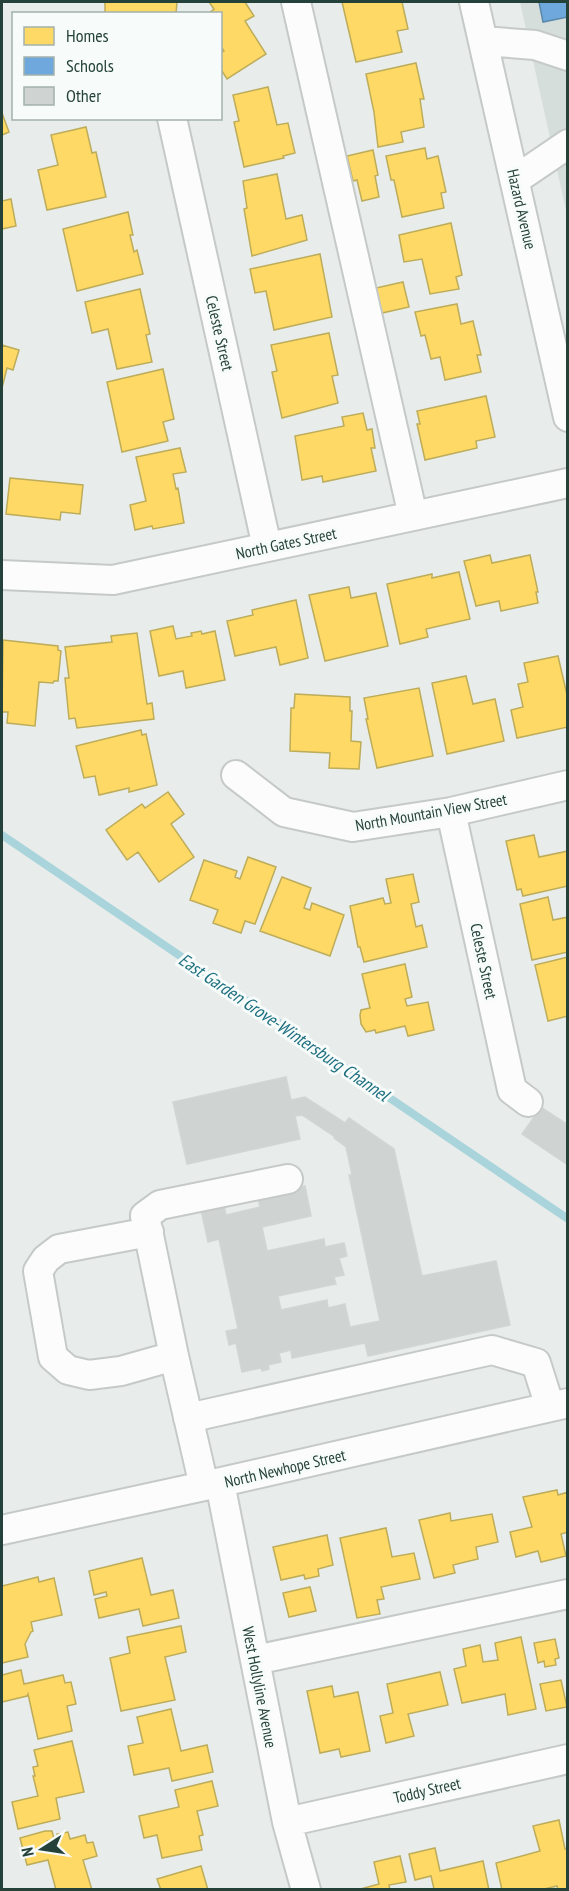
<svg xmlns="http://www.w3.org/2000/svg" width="569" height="1891" font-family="'PT Sans Narrow',sans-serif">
	<rect width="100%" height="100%" fill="#e8edeb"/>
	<!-- built -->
	<path fill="#d6dedb" d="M520,2H567V215Z"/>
	<!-- homes -->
	<path fill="#ffd966" stroke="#bdac59" stroke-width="1.5" d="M105,2H177L176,14H105Z
		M209,2H245L254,16L245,21L266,54L227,79L220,68V53L224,51L220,45V14H208L214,9Z
		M342,2H402L408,29L397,31L402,52L356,62Z
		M416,63L424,99H420L424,127L401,132L403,142L378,147L374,112L366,74Z
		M268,87L277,125L288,123L295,153L283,156L284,158L244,167L234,122L239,121L233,95Z
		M2,113L9,132L2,135Z
		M86,127L92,153L96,152L106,197L47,210L38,170L58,165L51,135Z
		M425,148L427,159L438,156L446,192L441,193L444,208L402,217L394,180H391L386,156Z
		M373,150L378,175L375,176L379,197L362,201L357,180L353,181L347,156Z
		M277,174L286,219L302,215L307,240L252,256L244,209L247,208L243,181Z
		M11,199L16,226L2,229V201Z
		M128,212L133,235H130L134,252L137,250L143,274L77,291L63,229Z
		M451,223L462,275L456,277L459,289L430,294L422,259L404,262L399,235Z
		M320,254L332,317L274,330L266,291L255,293L250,269Z
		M403,282L409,307L382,313L376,288Z
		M140,289L150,334L146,335L152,362L117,369L108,329L92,333L85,302Z
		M457,304L461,324L473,321L481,355H477L481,372L445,380L440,357L431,359L425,335L421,336L415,312Z
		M329,333L338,375L332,376L338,403L282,418L272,372L277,371L271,345Z
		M2,345L19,350L13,370L7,368L2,388Z
		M163,369L174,419L163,422L168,441L122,452L107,382Z
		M486,396L495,437L476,441L477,448L425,460L417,424H420L417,411Z
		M363,413L367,430L372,429L375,448H371L376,471L323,482L322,476L302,480L295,436L344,426L342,417Z
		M180,448L186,472L173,474L176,489L178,488L184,523L153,529L152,526L135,530L130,505L146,501L136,457Z
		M10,478L83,485L80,514L61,512L60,520L6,514Z
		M490,555L492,563L530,555L538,592H536L538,603L501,611L499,601L476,606L464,561Z
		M459,572L470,619L426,629L428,637L400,644L387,584L432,574V578Z
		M349,587L351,598L376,593L388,646L325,661L309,595Z
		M296,600L308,658L280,665L276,647L235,656L227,621L253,615L252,610Z
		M173,626L176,639L192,636L191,633L201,631L202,634L215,631L225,680L186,688L183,671L159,676L150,631Z
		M137,633L147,704L152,703L154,719L77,728L75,718L69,719L65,678H69L65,647L112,642L111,636Z
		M3,640L58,646V650L61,651L58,681H54L53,683L39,682L35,726L7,723L8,712H2Z
		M558,656L568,699V727L517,738L511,710L523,707L518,684L528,682L524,663Z
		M466,676L473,704L495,699L504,741L447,754L432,683Z
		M419,688L433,756L377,768L366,719H368L364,698Z
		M295,694L350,697V711H352L351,741L361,742L359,769L329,768L330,753L290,751L291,708H294Z
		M141,730L142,735L146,734L157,785L129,792V788L99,795L95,776L84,778L76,746Z
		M168,792L184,814L171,824L194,857L159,882L138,852L127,860L106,830L142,804L145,808Z
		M534,835L539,857L568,851V886L523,896L521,889L517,890L506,841Z
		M248,857L276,867L255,924L245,921L241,933L213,923L218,910L190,900L204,860L237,871L235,877L240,879Z
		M413,874L419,902L411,904L416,927L422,925L427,947L364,962L360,947H358L350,906L383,898L385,904L391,903L386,879Z
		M282,877L311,888L304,908L310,910L312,903L344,915L330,956L260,931Z
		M548,897L553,920L568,917V952L532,960L520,904Z
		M568,957V1016L548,1021L535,965Z
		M405,964L412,997L405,999L407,1006L428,1002L434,1030L408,1036L405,1026L376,1033L375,1030L366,1032L361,1024L360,1015L361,1010L370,1008L362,974Z
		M557,1490L558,1495L568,1492V1532L561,1534L566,1556L541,1562L538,1551L516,1557L510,1532L532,1527L523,1497Z
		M450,1513L451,1521L492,1514L498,1542L476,1547L478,1559L453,1565L455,1573L434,1578L419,1520Z
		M386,1528L392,1557L414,1553L420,1579L381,1587L384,1599L377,1600L380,1614L357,1618L340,1538Z
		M327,1535L333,1565L318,1569L319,1576L305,1579L304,1575L281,1580L273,1547Z
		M142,1558L151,1595L173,1590L179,1618L143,1626L139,1609L99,1618L95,1599L107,1596L106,1592L94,1595L89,1571Z
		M38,1577L39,1582L54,1578L62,1615L31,1622L33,1631L31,1632L25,1644L28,1657L2,1663V1586Z
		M310,1587L316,1611L289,1617L283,1593Z
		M181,1626L186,1652L165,1657L175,1700L121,1711L110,1658L130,1653L127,1637Z
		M521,1637L536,1709L508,1715L505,1694L462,1703L454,1669L466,1666L463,1649L480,1645L483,1662L498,1660L495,1643Z
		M555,1639L559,1658L555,1659L556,1665L545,1667L544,1661L538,1663L534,1643Z
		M21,1670L24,1684L63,1675L65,1683L71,1682L76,1704L67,1706L72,1731L38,1739L28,1694L27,1696L2,1702V1675Z
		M440,1672L448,1705L408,1714L414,1736L386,1743L380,1716L393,1713L387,1684Z
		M561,1680L567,1707L546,1711L540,1684Z
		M332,1686L334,1697L358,1692L370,1751L341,1757L339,1749L320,1753L307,1691Z
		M171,1709L181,1751L207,1745L213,1772L172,1781L169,1768L134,1775L128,1746L143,1743L137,1717Z
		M72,1741L84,1792L56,1798L60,1819L18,1829L12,1802L38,1796L33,1776H35L33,1767L38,1766L34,1750Z
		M212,1781L218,1806L197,1811L203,1835L199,1836L202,1850L162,1858L157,1835L144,1838L139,1816L179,1807L175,1790Z
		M559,1820L565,1849H568V1890H558L557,1886L540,1890H502L496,1863L540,1851L533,1826Z
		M45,1831H52L54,1839L47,1841L48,1844L59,1841L57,1834L68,1832L70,1839L85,1835L87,1843L93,1842L97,1856L83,1860L92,1890H56L48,1860L27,1865L20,1838Z
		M435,1848L440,1871L483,1861L489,1890H432L434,1889L431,1876L415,1880L409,1854Z
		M400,1856L406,1882L389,1885L390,1890H357L379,1884L374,1862Z
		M201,1866L208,1890H161L157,1879Z"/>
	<!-- schools -->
	<path fill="#6fa8dc" stroke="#5889ab" stroke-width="1.5" d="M539,2H568V17L543,22Z"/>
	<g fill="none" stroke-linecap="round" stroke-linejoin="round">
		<!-- stream -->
		<path stroke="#a9d4db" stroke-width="8" d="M2,835L568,1219"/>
	</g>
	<!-- building -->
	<path fill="#cfd4d2" stroke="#d1d6d4" stroke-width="1.5" d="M286,1077L291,1100L305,1097L345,1123L349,1118L394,1149L422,1276L496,1261L510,1325L368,1356L365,1343L292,1358L291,1350L279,1353L281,1362L268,1365L269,1369L262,1371L261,1368L242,1372L236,1343L229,1345L226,1331L238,1329L219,1239L208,1242L201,1210L224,1205L226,1215L260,1207L258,1197L305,1186L311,1216L262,1227L267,1251L324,1239L325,1247L344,1243L347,1256L339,1258L344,1275L334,1277L336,1284L278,1296L281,1310L327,1300L328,1308L345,1304L350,1327L380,1321L349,1175H352L346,1147L334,1138L335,1137L302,1115L295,1116L300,1139L187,1164L173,1102Z
		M541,1107L568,1125V1165L522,1134Z"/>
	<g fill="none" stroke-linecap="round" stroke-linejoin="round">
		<defs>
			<path id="minor" d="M296,2L413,516
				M474,2L568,417
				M483,41L535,45L568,56
				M172,118L267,547
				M515,180L568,144
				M2,575L113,580L568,483
				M236,775L284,812L353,827L451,812L568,785
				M451,812L512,1090L528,1102
				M149,1232L59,1249L46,1259L38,1271L53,1357L68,1370L89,1375L121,1371L174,1356
				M188,1418L492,1350L536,1363L550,1407
				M220,1483L287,1822L306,1890
				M204,1486L174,1356L145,1216L160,1205L288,1179
				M2,1530L204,1486L568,1403
				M255,1660L568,1594
				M287,1822L568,1759"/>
		</defs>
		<!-- minor casing -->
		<use href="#minor" stroke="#c5cac8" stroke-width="32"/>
		<!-- minor -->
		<use href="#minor" stroke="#fcfcfc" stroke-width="28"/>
	</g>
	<g text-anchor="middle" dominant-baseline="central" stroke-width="6" stroke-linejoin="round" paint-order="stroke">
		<!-- street labels -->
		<g font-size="16" fill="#24423a" stroke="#f7fbf9">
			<text transform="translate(522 209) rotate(77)">Hazard Avenue</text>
			<text transform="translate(220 333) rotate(77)">Celeste Street</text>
			<text transform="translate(286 543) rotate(-12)">North Gates Street</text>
			<text transform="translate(431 812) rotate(-10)">North Mountain View Street</text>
			<text transform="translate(484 961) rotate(78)">Celeste Street</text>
			<text transform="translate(285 1468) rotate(-13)">North Newhope Street</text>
			<text transform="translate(260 1687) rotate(79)">West Hollyline Avenue</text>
			<text transform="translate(427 1790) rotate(-13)">Toddy Street</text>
		</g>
		<!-- water labels -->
		<g font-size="18" font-style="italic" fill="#1c6f80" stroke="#f7fbf9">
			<text transform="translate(284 1027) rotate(34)">East Garden Grove-Wintersburg Channel</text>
		</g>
	</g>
	<!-- border -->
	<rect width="569" height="1891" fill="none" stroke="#24423a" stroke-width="6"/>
	<!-- legend -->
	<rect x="12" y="12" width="210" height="108" fill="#f7fbf9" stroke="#a3b1ad" stroke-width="1.5"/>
	<rect x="24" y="27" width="30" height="18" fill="#ffd966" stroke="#a3b1ad" stroke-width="1.5"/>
	<text x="66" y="42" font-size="18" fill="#24423a">Homes</text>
	<rect x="24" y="57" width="30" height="18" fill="#6fa8dc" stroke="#a3b1ad" stroke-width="1.5"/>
	<text x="66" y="72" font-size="18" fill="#24423a">Schools</text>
	<rect x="24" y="87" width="30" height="18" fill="#cfd4d2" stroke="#a3b1ad" stroke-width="1.5"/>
	<text x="66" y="102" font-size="18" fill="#24423a">Other</text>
	<!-- north arrow -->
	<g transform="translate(42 1849) rotate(258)" stroke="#f7fbf9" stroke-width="4.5" paint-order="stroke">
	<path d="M0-4.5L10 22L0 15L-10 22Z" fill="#24423a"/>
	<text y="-9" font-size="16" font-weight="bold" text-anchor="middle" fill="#24423a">N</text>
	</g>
</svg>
